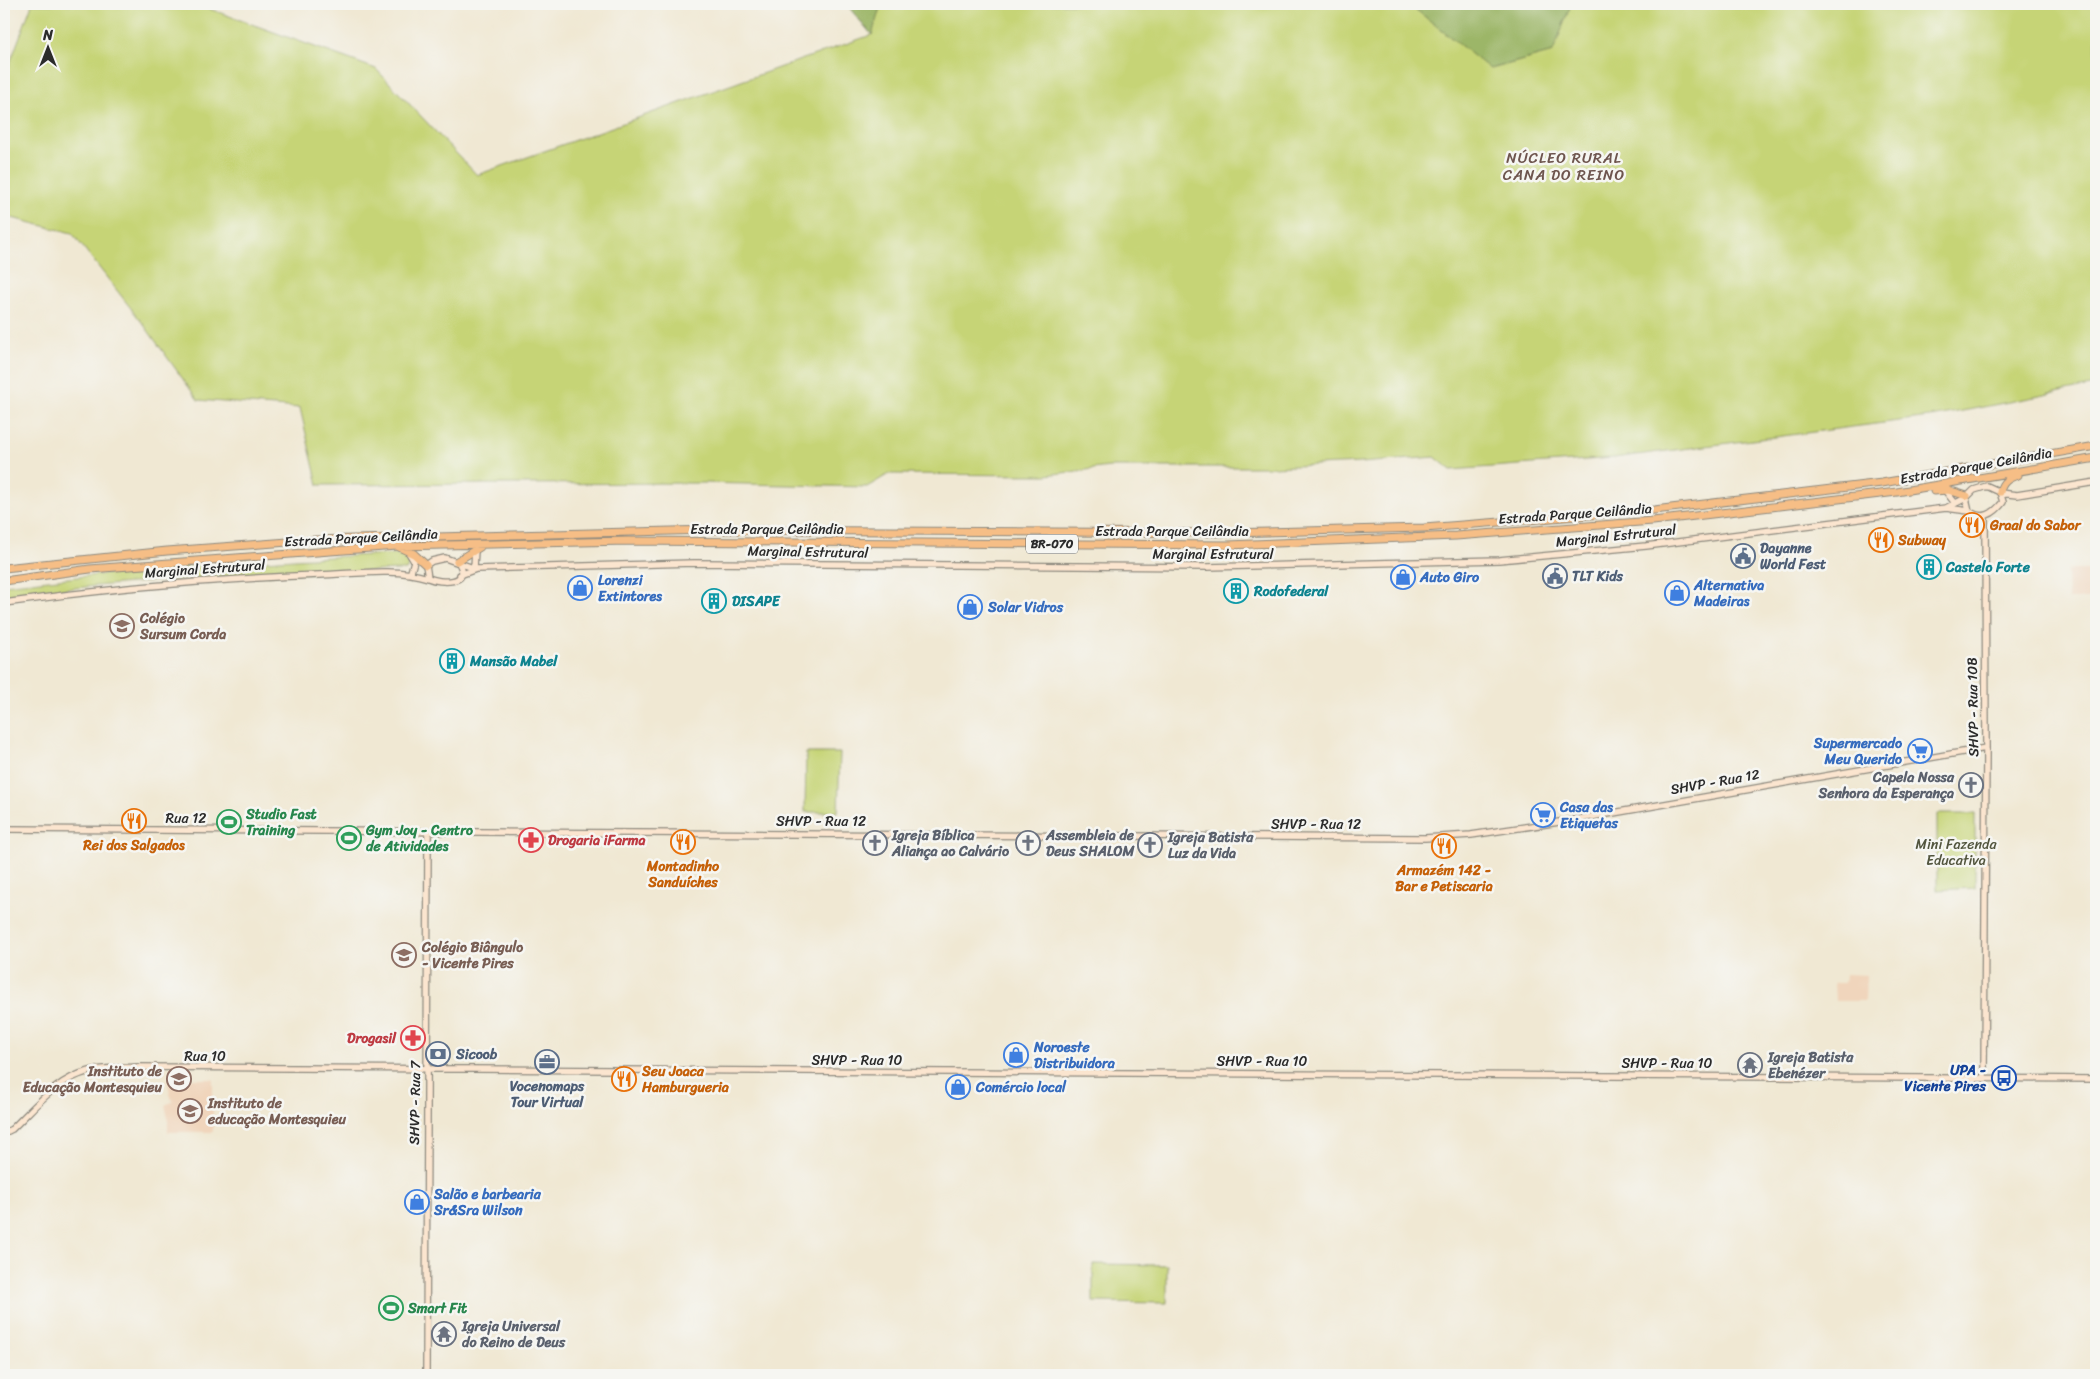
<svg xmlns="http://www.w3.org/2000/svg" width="2100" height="1379" font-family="Sriracha,sans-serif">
	<rect width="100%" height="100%" fill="#f6f6f2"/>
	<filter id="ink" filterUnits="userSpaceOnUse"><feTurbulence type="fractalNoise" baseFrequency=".02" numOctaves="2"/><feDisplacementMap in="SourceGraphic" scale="10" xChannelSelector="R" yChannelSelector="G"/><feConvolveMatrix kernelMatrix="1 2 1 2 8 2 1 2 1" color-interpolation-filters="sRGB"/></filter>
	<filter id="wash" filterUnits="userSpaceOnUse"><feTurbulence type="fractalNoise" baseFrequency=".0096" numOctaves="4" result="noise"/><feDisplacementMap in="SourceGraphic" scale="20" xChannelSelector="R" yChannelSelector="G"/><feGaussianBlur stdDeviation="1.12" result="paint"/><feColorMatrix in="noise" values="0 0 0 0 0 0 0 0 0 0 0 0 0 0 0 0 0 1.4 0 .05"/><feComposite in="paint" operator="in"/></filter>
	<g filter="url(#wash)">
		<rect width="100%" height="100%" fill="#f0e8d3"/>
		<!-- built -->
		<path fill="#f0d5bc" d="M2067,570H2096V599H2068Z
			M1845,974L1866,975L1865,1001H1835L1834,983H1844Z
			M167,1079H213V1132H168V1118L165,1105L172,1102Z"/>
		<!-- green -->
		<path fill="#c6d476" stroke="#788050" d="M32,4H196L376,69L477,175L871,35L881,4H1409L1491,69L1552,52L1571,4H2096V385L1937,416L1613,458L1451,470L1435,457L1361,463L1272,467H1109L1046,475L889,474L867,487L704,483L318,485L300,408L198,400L144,325L72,233L4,216V79Z
			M395,554L405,556L410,563L406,570C271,574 137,579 4,596V585C134,570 264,559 395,554Z
			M806,753H840L838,812H805Z
			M1937,814H1975V888L1937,890Z
			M1093,1264L1167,1265V1303L1093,1302Z"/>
		<!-- forest -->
		<path fill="#9cb667" stroke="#647049" d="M846,4H881L872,35Z
			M1409,4H1571L1553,52L1490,69Z"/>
	</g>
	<g filter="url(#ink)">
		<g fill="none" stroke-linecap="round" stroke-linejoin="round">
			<defs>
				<path id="secondary" d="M1987,486L2000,492L2003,502C1994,514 1982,521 1969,511L1966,498L1974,490Z
					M1944,489L1955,503
					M2000,493L2017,495L2096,482
					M1946,508L1966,498
					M409,553L414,561L411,572
					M445,558L459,563C472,585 440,583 428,578L426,565L432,561Z
					M459,563L476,569L694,563L1207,567L1499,560L1646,546L1946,508L1969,511
					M474,568L475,550
					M460,575L476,569
					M4,603C108,588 213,579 319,575C355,574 394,567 428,578
					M4,829L1425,838L1471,835L1573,820L1986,748
					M1984,1077L1986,748L1985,516
					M4,1133L12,1129C35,1107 56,1079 90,1071C105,1068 121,1068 137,1067L2096,1079
					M426,1375L428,832"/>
				<path id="highway" d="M1934,491L1948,490L1967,496
					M2000,492C2002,482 2008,478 2018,475
					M399,547L414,554L426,565
					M457,561L480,547
					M4,568L167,551L315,540L711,530L1228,533L1424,528L1654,510L1882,483L2096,446
					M4,581L90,569L397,546L627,541L1228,545L1456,536L1653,521L1897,492L2096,458"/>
			</defs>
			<!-- secondary casing -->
			<use href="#secondary" stroke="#8e8a7f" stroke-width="8"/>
			<!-- highway casing -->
			<use href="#highway" stroke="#8e8a7f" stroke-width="9"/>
			<!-- secondary -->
			<use href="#secondary" stroke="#fbe5cf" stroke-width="5.5"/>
			<!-- highway -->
			<use href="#highway" stroke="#f6be86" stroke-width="7"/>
		</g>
	</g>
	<!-- icons -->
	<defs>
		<symbol id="restaurant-ring" viewBox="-11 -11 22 22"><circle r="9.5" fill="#f6f6f2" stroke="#e8710a" stroke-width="1.5"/><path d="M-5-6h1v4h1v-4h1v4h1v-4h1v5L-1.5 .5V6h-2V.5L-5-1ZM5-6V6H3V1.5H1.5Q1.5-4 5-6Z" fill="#e8710a"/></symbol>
		<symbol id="civic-ring" viewBox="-11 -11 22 22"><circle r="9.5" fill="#f6f6f2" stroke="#5c6f8a" stroke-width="1.5"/><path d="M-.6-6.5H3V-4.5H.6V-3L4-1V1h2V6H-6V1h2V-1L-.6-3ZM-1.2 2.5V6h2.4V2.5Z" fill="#5c6f8a"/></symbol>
		<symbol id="building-ring" viewBox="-11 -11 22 22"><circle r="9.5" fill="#f6f6f2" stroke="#0f9aa8" stroke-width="1.5"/><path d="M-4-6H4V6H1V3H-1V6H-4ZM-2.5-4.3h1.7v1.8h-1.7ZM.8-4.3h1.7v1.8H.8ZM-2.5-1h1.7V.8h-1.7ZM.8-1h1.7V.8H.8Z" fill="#0f9aa8"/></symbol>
		<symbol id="shop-ring" viewBox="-11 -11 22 22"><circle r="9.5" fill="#f6f6f2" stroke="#3f7fe0" stroke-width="1.5"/><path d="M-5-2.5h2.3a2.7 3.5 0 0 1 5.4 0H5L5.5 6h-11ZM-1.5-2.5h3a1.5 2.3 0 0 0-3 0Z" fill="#3f7fe0"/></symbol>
		<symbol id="school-ring" viewBox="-11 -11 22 22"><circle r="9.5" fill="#f6f6f2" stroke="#8d6e63" stroke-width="1.5"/><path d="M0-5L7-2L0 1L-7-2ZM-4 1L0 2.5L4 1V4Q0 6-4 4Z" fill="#8d6e63"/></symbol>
		<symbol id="supermarket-ring" viewBox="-11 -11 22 22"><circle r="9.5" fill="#f6f6f2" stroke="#3f7fe0" stroke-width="1.5"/><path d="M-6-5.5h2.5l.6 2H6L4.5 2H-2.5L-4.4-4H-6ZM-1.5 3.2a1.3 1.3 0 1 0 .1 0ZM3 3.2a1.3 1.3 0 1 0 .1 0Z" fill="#3f7fe0"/></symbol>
		<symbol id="church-ring" viewBox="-11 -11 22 22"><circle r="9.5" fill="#f6f6f2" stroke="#6b7280" stroke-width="1.5"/><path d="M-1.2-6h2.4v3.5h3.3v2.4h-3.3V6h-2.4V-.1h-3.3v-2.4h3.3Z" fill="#6b7280"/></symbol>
		<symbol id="stadium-ring" viewBox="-11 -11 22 22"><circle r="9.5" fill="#f6f6f2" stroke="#2e9e5b" stroke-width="1.5"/><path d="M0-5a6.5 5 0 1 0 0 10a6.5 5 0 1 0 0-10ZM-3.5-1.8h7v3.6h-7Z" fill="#2e9e5b"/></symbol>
		<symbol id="pharmacy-ring" viewBox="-11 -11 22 22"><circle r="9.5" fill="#f6f6f2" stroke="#e0444e" stroke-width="1.5"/><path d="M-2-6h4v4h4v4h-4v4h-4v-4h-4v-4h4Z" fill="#e0444e"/></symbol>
		<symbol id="bank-ring" viewBox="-11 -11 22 22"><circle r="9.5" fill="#f6f6f2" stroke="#5c6f8a" stroke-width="1.5"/><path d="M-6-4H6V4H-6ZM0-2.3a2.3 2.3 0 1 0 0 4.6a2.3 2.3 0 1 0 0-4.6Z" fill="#5c6f8a"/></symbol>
		<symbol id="office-ring" viewBox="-11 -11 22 22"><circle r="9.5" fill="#f6f6f2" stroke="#5c6f8a" stroke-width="1.5"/><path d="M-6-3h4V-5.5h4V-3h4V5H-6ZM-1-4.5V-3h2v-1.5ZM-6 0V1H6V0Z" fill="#5c6f8a"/></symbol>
		<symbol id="temple-ring" viewBox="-11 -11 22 22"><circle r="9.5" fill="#f6f6f2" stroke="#6b7280" stroke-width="1.5"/><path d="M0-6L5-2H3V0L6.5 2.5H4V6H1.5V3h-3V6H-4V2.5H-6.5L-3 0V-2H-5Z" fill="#6b7280"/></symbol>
		<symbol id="bus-ring" viewBox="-11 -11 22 22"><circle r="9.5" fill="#f6f6f2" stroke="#1a4fb4" stroke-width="1.5"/><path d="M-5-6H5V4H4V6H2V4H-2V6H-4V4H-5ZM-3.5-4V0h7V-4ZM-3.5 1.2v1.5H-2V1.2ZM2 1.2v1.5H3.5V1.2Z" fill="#1a4fb4"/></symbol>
	</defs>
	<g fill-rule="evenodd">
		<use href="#restaurant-ring" x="1958" y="511" width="28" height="28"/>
		<use href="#restaurant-ring" x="1867" y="526" width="28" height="28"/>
		<use href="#civic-ring" x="1729" y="542" width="28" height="28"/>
		<use href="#building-ring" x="1915" y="553" width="28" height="28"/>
		<use href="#civic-ring" x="1541" y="562" width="28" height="28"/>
		<use href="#shop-ring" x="1389" y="563" width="28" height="28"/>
		<use href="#shop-ring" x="566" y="574" width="28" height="28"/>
		<use href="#building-ring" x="1222" y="577" width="28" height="28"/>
		<use href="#shop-ring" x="1663" y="579" width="28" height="28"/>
		<use href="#building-ring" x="700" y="587" width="28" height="28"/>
		<use href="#shop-ring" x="956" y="593" width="28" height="28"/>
		<use href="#school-ring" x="108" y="612" width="28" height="28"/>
		<use href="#building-ring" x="438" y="647" width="28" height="28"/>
		<use href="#supermarket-ring" x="1906" y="737" width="28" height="28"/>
		<use href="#church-ring" x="1957" y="771" width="28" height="28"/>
		<use href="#supermarket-ring" x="1529" y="801" width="28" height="28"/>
		<use href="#restaurant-ring" x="120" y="807" width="28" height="28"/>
		<use href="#stadium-ring" x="215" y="808" width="28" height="28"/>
		<use href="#stadium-ring" x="335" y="824" width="28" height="28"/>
		<use href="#pharmacy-ring" x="517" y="826" width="28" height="28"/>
		<use href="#restaurant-ring" x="669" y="828" width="28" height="28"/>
		<use href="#church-ring" x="861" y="829" width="28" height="28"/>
		<use href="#church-ring" x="1014" y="829" width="28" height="28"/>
		<use href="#church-ring" x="1136" y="831" width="28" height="28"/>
		<use href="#restaurant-ring" x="1430" y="832" width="28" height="28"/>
		<use href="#school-ring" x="390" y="941" width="28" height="28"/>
		<use href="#pharmacy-ring" x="399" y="1024" width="28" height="28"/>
		<use href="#bank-ring" x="424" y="1040" width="28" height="28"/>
		<use href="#shop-ring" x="1002" y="1041" width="28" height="28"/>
		<use href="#office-ring" x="533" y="1048" width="28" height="28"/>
		<use href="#temple-ring" x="1736" y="1051" width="28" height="28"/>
		<use href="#bus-ring" x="1990" y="1064" width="28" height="28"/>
		<use href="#school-ring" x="165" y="1065" width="28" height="28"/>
		<use href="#restaurant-ring" x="610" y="1065" width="28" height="28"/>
		<use href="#shop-ring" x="944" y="1073" width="28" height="28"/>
		<use href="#school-ring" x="176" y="1097" width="28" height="28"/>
		<use href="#shop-ring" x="403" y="1188" width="28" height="28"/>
		<use href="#stadium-ring" x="377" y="1294" width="28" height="28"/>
		<use href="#temple-ring" x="430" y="1320" width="28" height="28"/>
	</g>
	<g text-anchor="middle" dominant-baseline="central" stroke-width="5" stroke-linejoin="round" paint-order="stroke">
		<!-- shield labels -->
		<rect fill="#f6f6f2" stroke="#686867" stroke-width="1" x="1026" y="534.5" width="52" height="19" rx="4"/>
		<g font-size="12" font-weight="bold" fill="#2b2b2b">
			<text x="1052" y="544">BR-070</text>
		</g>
		<!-- street labels -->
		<g font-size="14" fill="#2b2b2b" stroke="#f6f6f2">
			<text transform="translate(1976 466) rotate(-10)">Estrada Parque Ceilândia</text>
			<text transform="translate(1575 514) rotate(-4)">Estrada Parque Ceilândia</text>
			<text x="767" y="529">Estrada Parque Ceilândia</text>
			<text x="1172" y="531">Estrada Parque Ceilândia</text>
			<text transform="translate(1616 536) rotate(-6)">Marginal Estrutural</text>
			<text transform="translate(361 538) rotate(-3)">Estrada Parque Ceilândia</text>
			<text transform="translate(808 552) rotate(1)">Marginal Estrutural</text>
			<text x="1213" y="554">Marginal Estrutural</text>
			<text transform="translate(205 569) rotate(-4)">Marginal Estrutural</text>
			<text transform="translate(1973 707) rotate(-91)">SHVP - Rua 10B</text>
			<text transform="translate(1715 782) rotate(-10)">SHVP - Rua 12</text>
			<text x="186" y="818">Rua 12</text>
			<text x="821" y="821">SHVP - Rua 12</text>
			<text x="1316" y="824">SHVP - Rua 12</text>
			<text x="205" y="1056">Rua 10</text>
			<text x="857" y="1060">SHVP - Rua 10</text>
			<text x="1262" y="1061">SHVP - Rua 10</text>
			<text x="1667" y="1063">SHVP - Rua 10</text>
			<text transform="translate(415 1103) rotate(-89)">SHVP - Rua 7</text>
		</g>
		<!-- food labels -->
		<g font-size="14" font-weight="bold" fill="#c56008" stroke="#f6f6f2" text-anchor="start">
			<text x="1990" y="525">Graal do Sabor</text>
			<text x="1898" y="540">Subway</text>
			<text x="134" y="845" text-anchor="middle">Rei dos Salgados</text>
			<text x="683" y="866" text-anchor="middle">Montadinho<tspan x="683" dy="16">Sanduíches</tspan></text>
			<text x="1444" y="870" text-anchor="middle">Armazém 142 -<tspan x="1444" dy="16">Bar e Petiscaria</tspan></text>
			<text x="642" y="1071">Seu Joaca<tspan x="642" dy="16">Hamburgueria</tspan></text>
		</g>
		<!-- service labels -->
		<g font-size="14" font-weight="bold" fill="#4e5e75" stroke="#f6f6f2" text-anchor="start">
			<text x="1760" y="548">Dayanne<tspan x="1760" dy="16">World Fest</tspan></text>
			<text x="1572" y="576">TLT Kids</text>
			<text x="456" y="1054">Sicoob</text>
			<text x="547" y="1086" text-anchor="middle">Vocenomaps<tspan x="547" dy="16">Tour Virtual</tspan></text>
		</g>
		<!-- culture labels -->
		<g font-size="14" font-weight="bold" fill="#0d838f" stroke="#f6f6f2" text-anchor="start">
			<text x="1946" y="567">Castelo Forte</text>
			<text x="1254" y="591">Rodofederal</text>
			<text x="732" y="601">DISAPE</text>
			<text x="470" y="661">Mansão Mabel</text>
		</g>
		<!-- shop labels -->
		<g font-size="14" font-weight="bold" fill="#366cbe" stroke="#f6f6f2" text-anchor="start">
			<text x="1420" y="577">Auto Giro</text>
			<text x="598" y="580">Lorenzi<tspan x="598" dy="16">Extintores</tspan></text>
			<text x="1694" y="585">Alternativa<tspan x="1694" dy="16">Madeiras</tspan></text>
			<text x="988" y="607">Solar Vidros</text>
			<text x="1902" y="743" text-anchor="end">Supermercado<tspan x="1902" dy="16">Meu Querido</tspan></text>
			<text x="1560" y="807">Casa das<tspan x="1560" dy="16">Etiquetas</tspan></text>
			<text x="1034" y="1047">Noroeste<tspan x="1034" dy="16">Distribuidora</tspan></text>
			<text x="976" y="1087">Comércio local</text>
			<text x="434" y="1194">Salão e barbearia<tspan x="434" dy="16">Sr&amp;Sra Wilson</tspan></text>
		</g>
		<!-- education labels -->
		<g font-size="14" font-weight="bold" fill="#785e54" stroke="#f6f6f2" text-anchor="start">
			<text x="140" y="618">Colégio<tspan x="140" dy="16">Sursum Corda</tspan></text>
			<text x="422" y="947">Colégio Biângulo<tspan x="422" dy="16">- Vicente Pires</tspan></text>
			<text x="162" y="1071" text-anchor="end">Instituto de<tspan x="162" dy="16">Educação Montesquieu</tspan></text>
			<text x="208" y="1103">Instituto de<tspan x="208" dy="16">educação Montesquieu</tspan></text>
		</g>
		<!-- worship labels -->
		<g font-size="14" font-weight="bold" fill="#5b616d" stroke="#f6f6f2" text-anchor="start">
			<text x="1954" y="777" text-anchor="end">Capela Nossa<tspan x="1954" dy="16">Senhora da Esperança</tspan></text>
			<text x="892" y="835">Igreja Bíblica<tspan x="892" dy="16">Aliança ao Calvário</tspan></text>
			<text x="1046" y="835">Assembleia de<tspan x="1046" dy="16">Deus SHALOM</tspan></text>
			<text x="1168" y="837">Igreja Batista<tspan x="1168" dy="16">Luz da Vida</tspan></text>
			<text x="1768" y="1057">Igreja Batista<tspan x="1768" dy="16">Ebenézer</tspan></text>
			<text x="462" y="1326">Igreja Universal<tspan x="462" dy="16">do Reino de Deus</tspan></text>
		</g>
		<!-- leisure labels -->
		<g font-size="14" font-weight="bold" fill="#27864d" stroke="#f6f6f2" text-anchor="start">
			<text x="246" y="814">Studio Fast<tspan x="246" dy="16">Training</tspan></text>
			<text x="366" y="830">Gym Joy - Centro<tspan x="366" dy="16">de Atividades</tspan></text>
			<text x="408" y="1308">Smart Fit</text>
		</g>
		<!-- health labels -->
		<g font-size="14" font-weight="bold" fill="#be3a42" stroke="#f6f6f2" text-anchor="start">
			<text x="548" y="840">Drogaria iFarma</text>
			<text x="396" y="1038" text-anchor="end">Drogasil</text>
		</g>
		<!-- park labels -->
		<g font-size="14" fill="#52553e" stroke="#f6f6f2">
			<text x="1956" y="844">Mini Fazenda<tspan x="1956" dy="16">Educativa</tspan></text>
		</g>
		<!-- transit labels -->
		<g font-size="14" font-weight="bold" fill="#164399" stroke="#f6f6f2" text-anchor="end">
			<text x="1986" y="1070">UPA -<tspan x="1986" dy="16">Vicente Pires</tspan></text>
		</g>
		<!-- neighbourhood labels -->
		<g font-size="15" letter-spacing="1" fill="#6e554e" stroke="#f6f6f2">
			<text x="1564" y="158">NÚCLEO RURAL<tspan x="1564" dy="17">CANA DO REINO</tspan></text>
		</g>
	</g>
	<!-- margin -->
	<rect width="2100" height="1379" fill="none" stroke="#f6f6f2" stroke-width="20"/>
	<!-- north arrow -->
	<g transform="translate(48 48)" stroke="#f6f6f2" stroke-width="4" paint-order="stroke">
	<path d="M0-4L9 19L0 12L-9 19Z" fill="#2b2b2b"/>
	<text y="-8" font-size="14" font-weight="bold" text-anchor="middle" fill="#2b2b2b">N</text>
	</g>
</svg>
